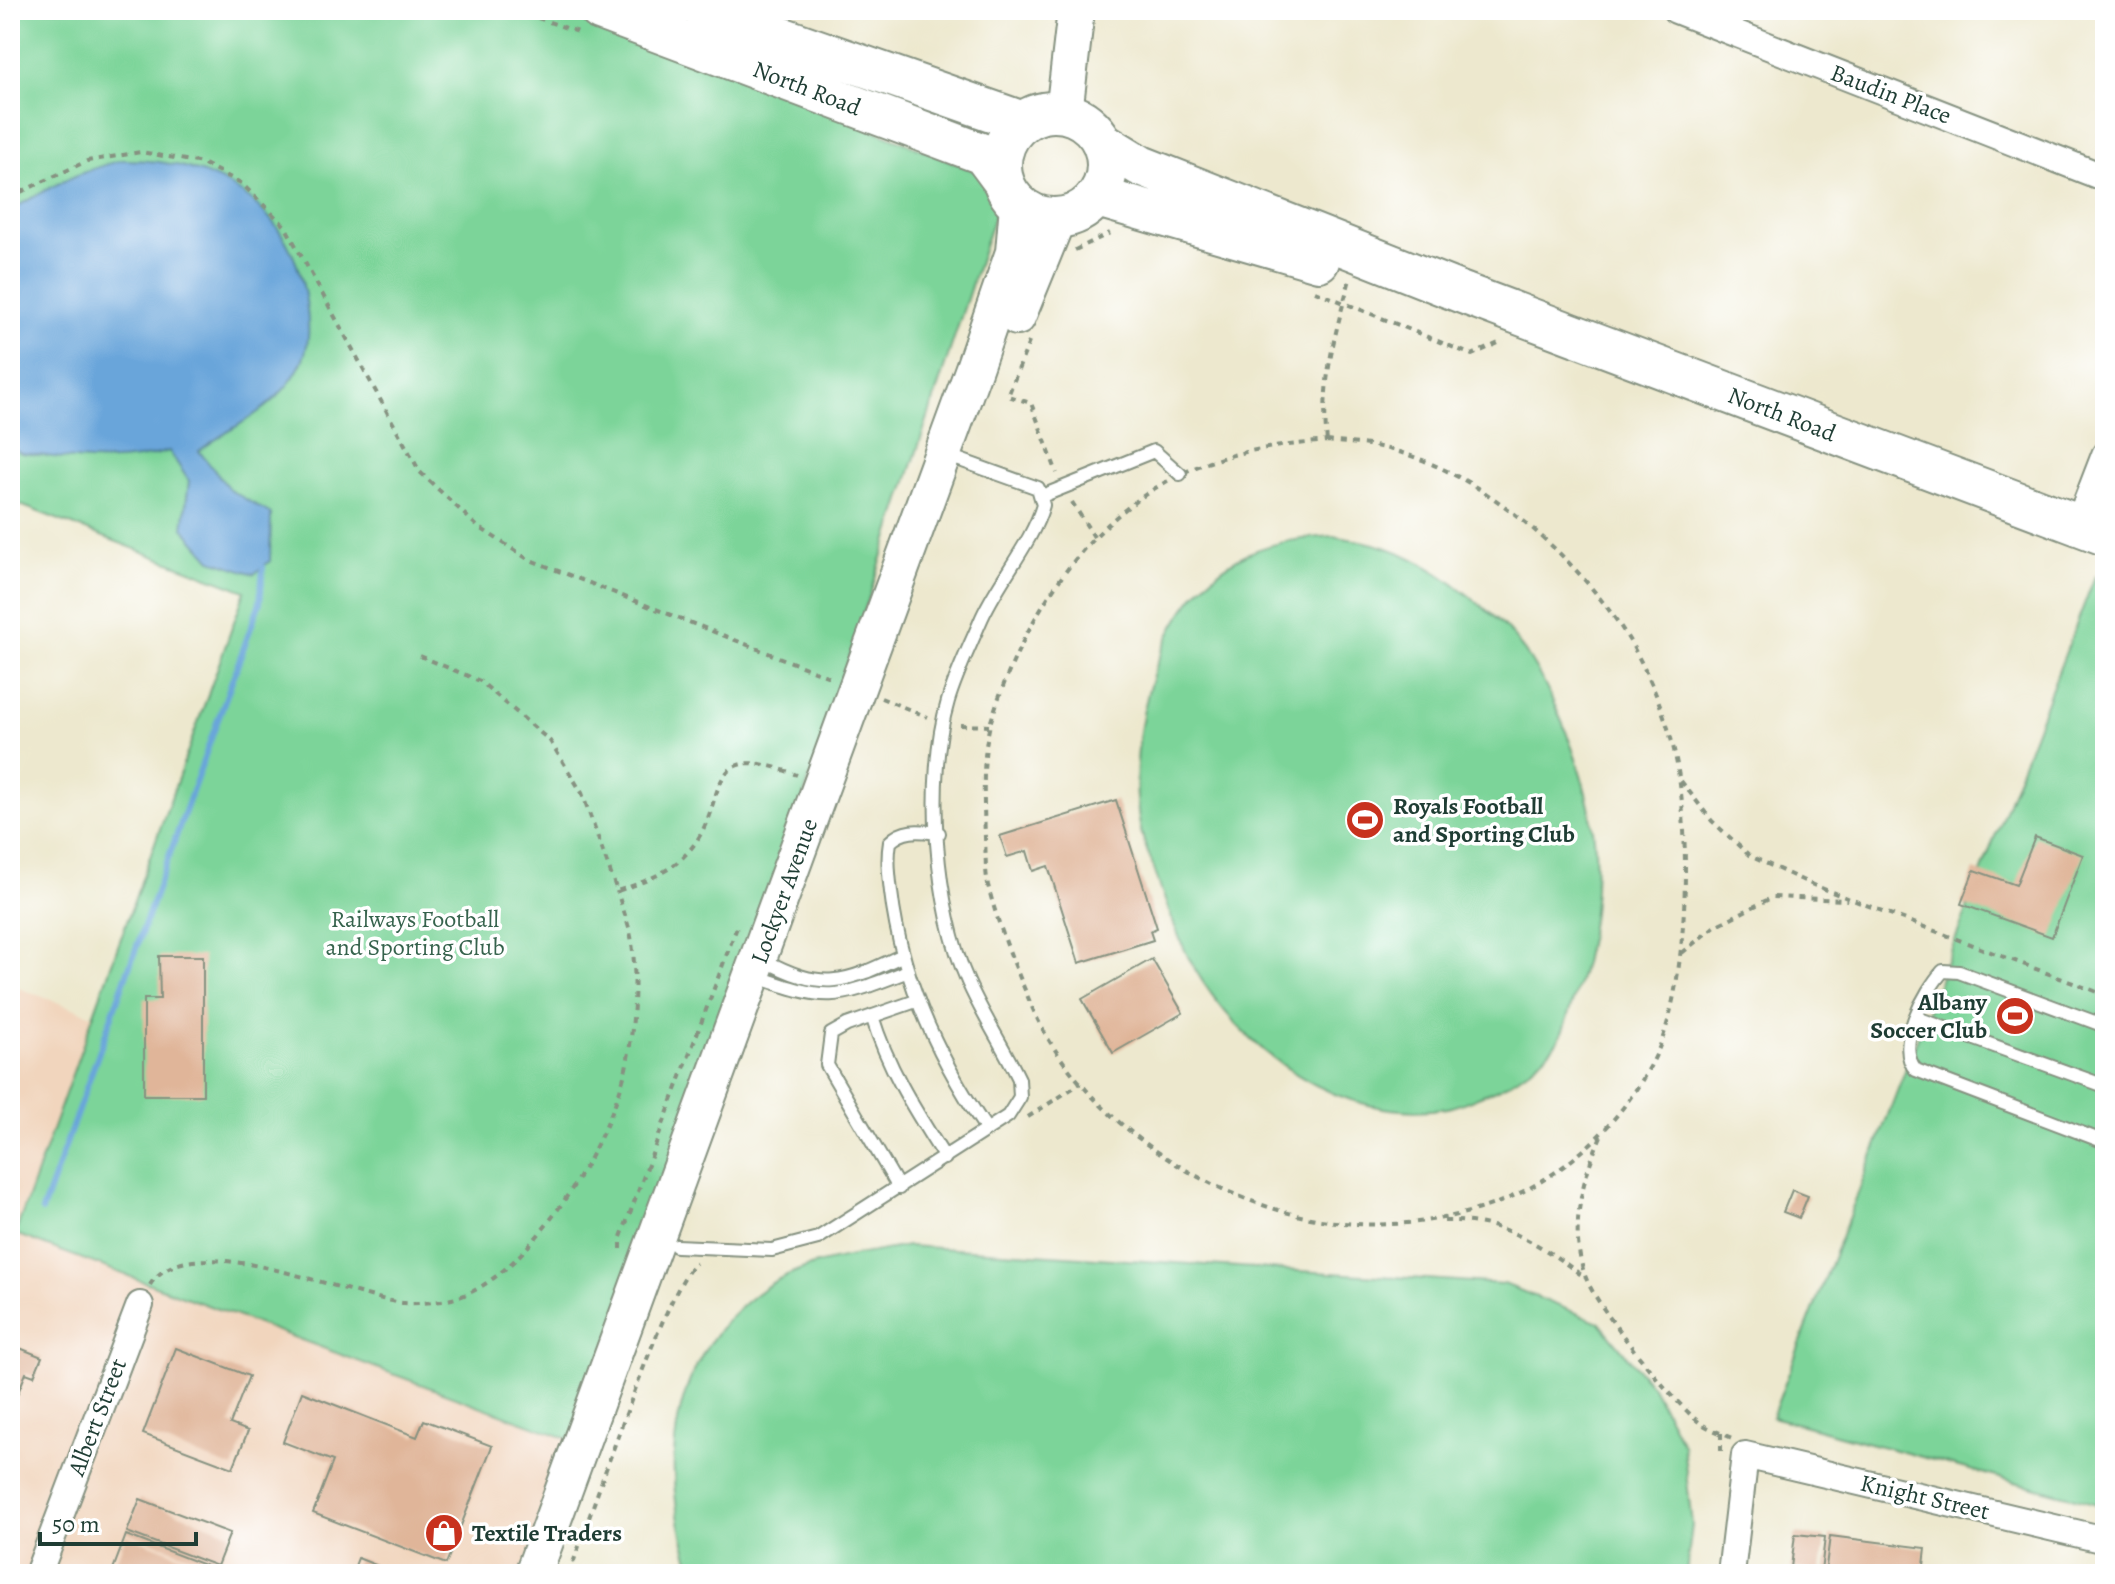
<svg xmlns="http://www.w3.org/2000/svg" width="2115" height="1584" font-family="Alegreya,serif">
	<rect width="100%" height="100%" fill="#fff"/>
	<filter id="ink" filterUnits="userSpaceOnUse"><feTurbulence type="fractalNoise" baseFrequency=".0125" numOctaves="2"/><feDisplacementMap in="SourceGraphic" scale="16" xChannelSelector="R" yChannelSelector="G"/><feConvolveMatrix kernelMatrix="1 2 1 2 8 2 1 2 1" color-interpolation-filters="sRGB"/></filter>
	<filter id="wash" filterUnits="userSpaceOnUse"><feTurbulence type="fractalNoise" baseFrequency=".006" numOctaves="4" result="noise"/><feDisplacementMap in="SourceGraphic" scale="32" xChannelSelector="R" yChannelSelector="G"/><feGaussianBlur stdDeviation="1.8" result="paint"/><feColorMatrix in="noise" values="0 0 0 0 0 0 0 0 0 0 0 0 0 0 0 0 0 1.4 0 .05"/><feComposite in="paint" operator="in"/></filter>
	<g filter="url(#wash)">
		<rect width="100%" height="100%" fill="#ede8ce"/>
		<!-- built -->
		<path fill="#f1d5bd" d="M10,985L95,1016L15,1234L571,1441L521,1574H10Z"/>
		<!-- green -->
		<path fill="#7cd499" stroke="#4e8866" stroke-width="2" d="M10,10H574L978,172L1002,192L590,1447L15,1234L245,591L10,501Z
			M1334,536C1352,540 1373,542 1390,549C1428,562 1469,594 1499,621C1543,663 1578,751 1590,811C1603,875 1592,950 1569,1012C1566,1021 1563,1034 1557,1042C1544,1060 1514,1083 1493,1091C1478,1096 1462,1105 1447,1108C1342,1126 1241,1051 1192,964C1178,939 1168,908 1158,881C1153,863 1143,844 1140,826C1125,737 1157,595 1247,554C1276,541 1303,538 1334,536Z
			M2095,576L2105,580V1506L1772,1417Z
			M908,1246L1504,1284L1599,1322L1651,1385L1683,1445L1692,1525L1686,1574H694C656,1471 668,1357 763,1289C803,1260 860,1255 908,1246Z"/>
		<!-- water -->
		<path fill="#69a5da" stroke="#447187" stroke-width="2" d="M122,160C214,159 291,204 306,301C309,324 311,345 300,366C278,409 235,424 199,451L230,490L271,514L270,561L254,574L211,560L183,528L189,481L169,451C120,467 72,459 21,453L10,447V211C47,188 79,171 122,160Z"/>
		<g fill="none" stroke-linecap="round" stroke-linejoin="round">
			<!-- stream -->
			<path stroke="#69a5da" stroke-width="6" d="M42,1211L260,602L263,567"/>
		</g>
		<g id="blocks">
			<!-- building -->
			<path fill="#e0b599" d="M1116,800L1157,928L1150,931L1153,940L1079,963L1048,866L1033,871L1027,851L1007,857L1000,836Z
				M2035,837L2083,855L2052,937L1961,904L1974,870L2016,885Z
				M159,956H203V1095H144V999H160Z
				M1152,959L1183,1013L1113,1053L1082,999Z
				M1792,1190L1808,1196L1799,1218L1783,1212Z
				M10,1344L42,1357L34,1376L26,1373L10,1412Z
				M176,1348L249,1376L230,1424L248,1431L233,1468L143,1434Z
				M302,1392L417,1437L424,1420L492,1446L446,1564L313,1513L333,1461L283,1442Z
				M140,1499L230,1533L217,1566L127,1532Z
				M1795,1534L1825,1537L1821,1572L1791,1568Z
				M126,1535L215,1569L213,1574L112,1572Z
				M1830,1536L1926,1548L1923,1574H1825Z
				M358,1558L398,1574H352Z"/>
		</g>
	</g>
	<g filter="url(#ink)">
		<use href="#blocks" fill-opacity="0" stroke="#869281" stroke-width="2"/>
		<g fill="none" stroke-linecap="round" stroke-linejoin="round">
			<defs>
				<path id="lane" d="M1042,496L1154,451L1180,474
					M939,833C920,831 904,828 890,842C887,859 889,875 891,892C901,979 938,1058 987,1130
					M762,959C823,992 843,984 903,955
					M755,976C830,1002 833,1000 908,971
					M872,1016C888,1069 916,1112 945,1158
					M1917,1018L2105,1086
					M2105,1026L1959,972L1943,971C1925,991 1894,1046 1916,1070L2105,1142
					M899,1188L827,1065L831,1034L847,1025L916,1001
					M676,1246L772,1250L818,1238L1008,1116L1020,1097L1019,1079C1003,1046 983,1016 968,982C935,909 925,778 948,701C956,674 969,648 980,622C996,583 1032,544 1043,505L1038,488L946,455"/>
				<path id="street" d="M1676,10L2105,178
					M2078,525L2105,455
					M38,1574L140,1305
					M1731,1574L1745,1455L2105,1540"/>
				<path id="secondary" d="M1064,113L1076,10
					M1017,317L1057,219
					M533,1574L974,368L1014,252L1018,205"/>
				<path id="primary" d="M600,10L983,154L1003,181
					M704,10L1023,122
					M1001 165a53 53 0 1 1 106 0a53 53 0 1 1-106 0Z
					M1102,142L1141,166L1460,292L2105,535
					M1098,197L1319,261"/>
			</defs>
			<!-- lane casing -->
			<use href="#lane" stroke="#869281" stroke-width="16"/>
			<!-- street casing -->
			<use href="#street" stroke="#869281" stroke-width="30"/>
			<!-- secondary casing -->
			<use href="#secondary" stroke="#869281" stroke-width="40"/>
			<!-- primary casing -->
			<use href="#primary" stroke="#869281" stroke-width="44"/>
			<!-- path -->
			<path stroke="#869281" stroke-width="4" stroke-dasharray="6 6" stroke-linecap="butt" d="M515,10L581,33
				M10,197L87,161L141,152L202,163L241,183L285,226L420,472L477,526L528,559L832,678
				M1075,250L1110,233
				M1315,291L1472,355L1503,341
				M1029,342L1008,396L1031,403L1057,473
				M1327,441C1342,443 1359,443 1374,446C1470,464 1562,543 1617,621C1642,657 1664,708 1674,750C1692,828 1690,992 1652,1063C1612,1137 1546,1193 1465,1213C1395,1231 1325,1228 1257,1203C1166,1171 1071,1098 1032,1007C1016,968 998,927 988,885C985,870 986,854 985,838C984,802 981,756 991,721C1022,622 1083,522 1179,475C1226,451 1275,446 1327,441Z
				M1327,441C1320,384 1335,334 1350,279
				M1072,502L1094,537
				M420,656L480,681L550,741L582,793L617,891C642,883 669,873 687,853C732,806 696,735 797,775
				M881,698L928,717
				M960,725L989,726
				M1681,781L1712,821L1750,856L1813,885L2105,995
				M1682,953L1715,926L1773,897L1847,900
				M1028,1117L1081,1083
				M1601,1136C1582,1179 1568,1231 1586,1278C1597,1308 1673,1402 1699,1422C1708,1429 1721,1433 1732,1438
				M1444,1221C1502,1219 1540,1244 1584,1277
				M621,1249V1237L737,927
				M150,1285C188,1222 348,1298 404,1303C418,1304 439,1302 452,1299C530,1280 616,1133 628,1058C634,1023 637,979 632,943C630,926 622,908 617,891
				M1721,1433V1452
				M569,1574C588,1524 666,1284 696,1263"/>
			<!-- lane -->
			<use href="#lane" stroke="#fff" stroke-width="12"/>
			<!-- street -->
			<use href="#street" stroke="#fff" stroke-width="26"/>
			<!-- secondary -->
			<use href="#secondary" stroke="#fff" stroke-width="36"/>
			<!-- primary -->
			<use href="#primary" stroke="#fff" stroke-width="40"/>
		</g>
	</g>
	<!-- icons -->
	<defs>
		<symbol id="stadium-disc" viewBox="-11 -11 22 22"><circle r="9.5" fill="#c8321e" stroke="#fff"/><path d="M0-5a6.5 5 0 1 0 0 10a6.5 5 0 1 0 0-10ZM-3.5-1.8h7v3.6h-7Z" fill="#fff"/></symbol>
		<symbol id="shop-disc" viewBox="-11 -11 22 22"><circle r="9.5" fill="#c8321e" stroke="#fff"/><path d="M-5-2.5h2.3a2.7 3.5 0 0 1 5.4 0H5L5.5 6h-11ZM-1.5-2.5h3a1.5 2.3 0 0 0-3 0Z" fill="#fff"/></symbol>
	</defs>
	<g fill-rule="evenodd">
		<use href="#stadium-disc" x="1343" y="798" width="44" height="44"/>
		<use href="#stadium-disc" x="1993" y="994" width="44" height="44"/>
		<use href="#shop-disc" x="422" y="1511" width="44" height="44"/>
	</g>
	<g text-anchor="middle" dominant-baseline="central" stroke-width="7" stroke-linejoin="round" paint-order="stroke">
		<!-- street labels -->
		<g font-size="24" fill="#1f3d34" stroke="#fff">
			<text transform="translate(807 88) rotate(21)">North Road</text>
			<text transform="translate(1891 94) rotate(21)">Baudin Place</text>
			<text transform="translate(1782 414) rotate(21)">North Road</text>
			<text transform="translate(784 891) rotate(-70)">Lockyer Avenue</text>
			<text transform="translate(97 1417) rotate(-69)">Albert Street</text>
			<text transform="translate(1925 1497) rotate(13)">Knight Street</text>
		</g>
		<!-- poi labels -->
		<g font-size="24" font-weight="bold" fill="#1f3d34" stroke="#fff" text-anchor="start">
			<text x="1393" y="806">Royals Football<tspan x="1393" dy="28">and Sporting Club</tspan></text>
			<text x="1987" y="1002" text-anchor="end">Albany<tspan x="1987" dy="28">Soccer Club</tspan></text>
			<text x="472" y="1533">Textile Traders</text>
		</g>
		<!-- park labels -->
		<g font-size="24" fill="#36634d" stroke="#fff">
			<text x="415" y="919">Railways Football<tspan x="415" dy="28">and Sporting Club</tspan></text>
		</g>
	</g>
	<!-- margin -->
	<rect width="2115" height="1584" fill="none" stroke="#fff" stroke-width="40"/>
	<!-- scale -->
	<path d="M40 1532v12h156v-12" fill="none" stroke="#1f3d34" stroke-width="4"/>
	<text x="52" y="1532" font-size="24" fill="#1f3d34" stroke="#ffffff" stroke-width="6" paint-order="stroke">50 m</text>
</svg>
